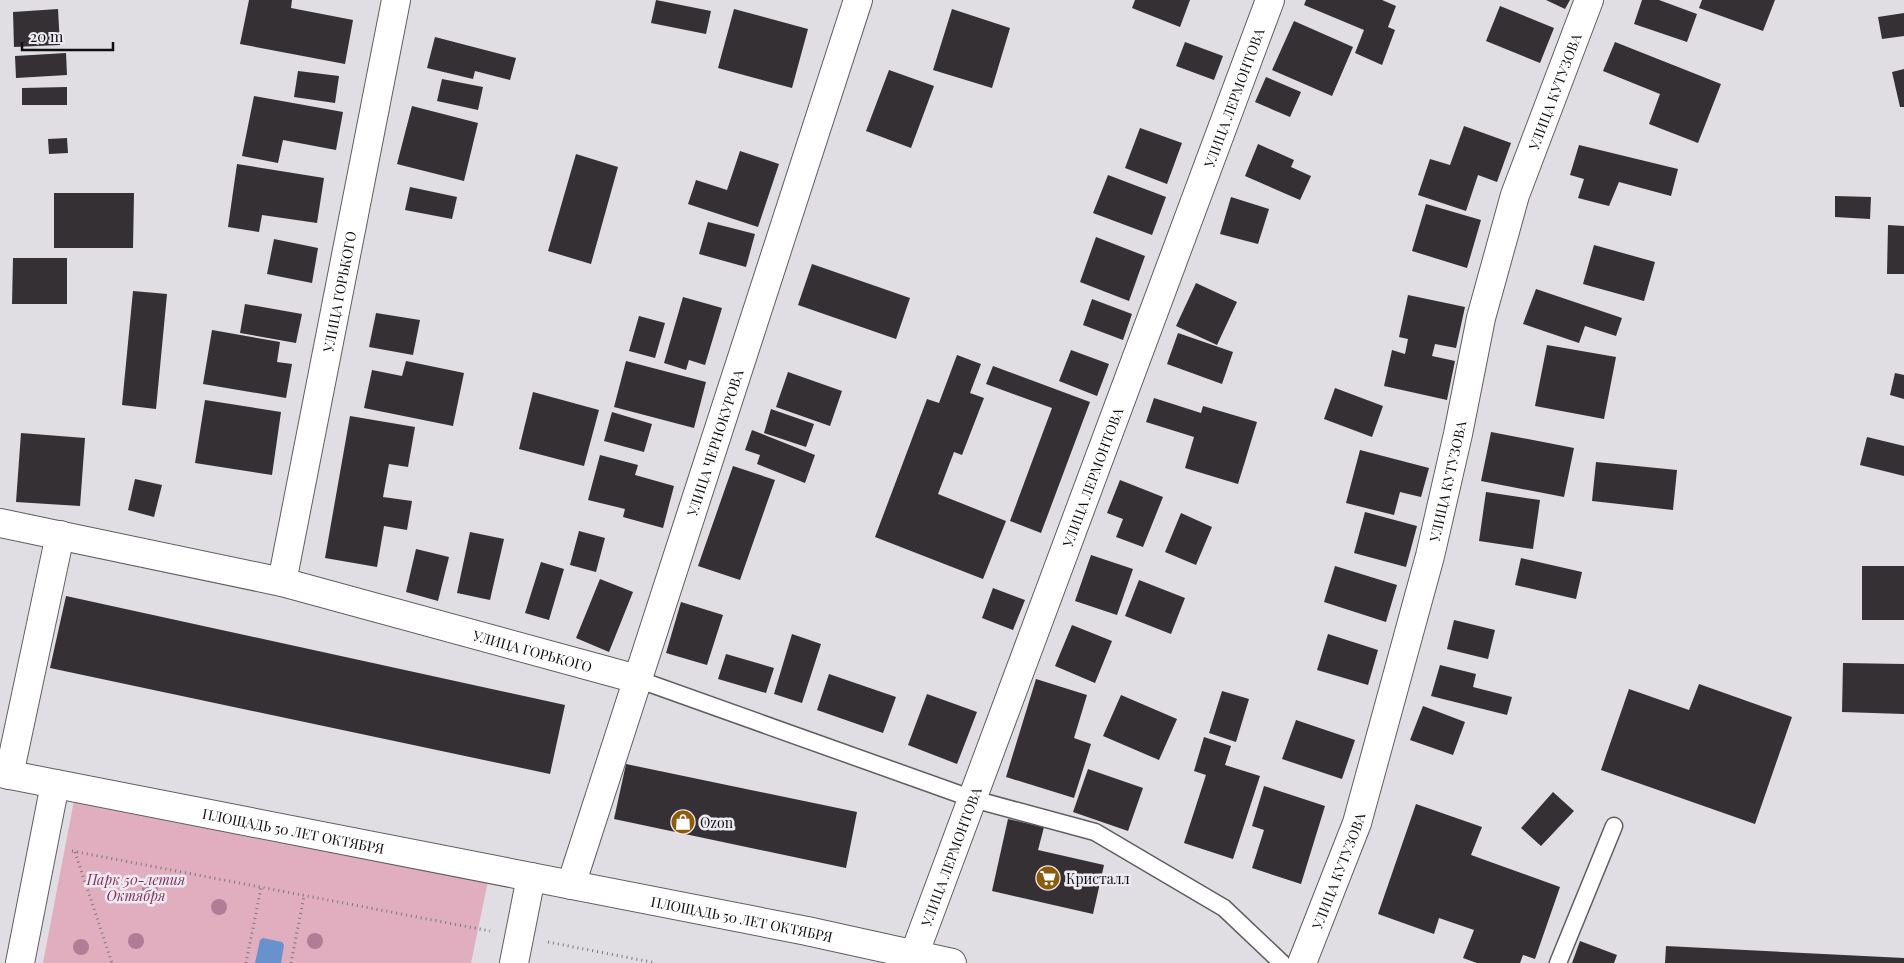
<svg xmlns="http://www.w3.org/2000/svg" width="1904" height="963" font-family="'Playfair Display',serif">
	<rect width="100%" height="100%" fill="#e0dde3"/>
	<!-- green -->
	<path fill="#e0aebf" d="M75,795L488,881L471,963H43Z"/>
	<!-- water -->
	<path fill="#6892cb" d="M263,938L282,942L284,945L281,963H255L260,940Z"/>
	<!-- building -->
	<path fill="#343033" d="M249,0H292L291,8L353,20L345,64L240,44Z
		M656,0L711,11L706,34L651,23Z
		M1135,0H1190L1180,27L1132,8Z
		M1306,0H1382L1396,6L1388,27L1395,30L1382,65L1355,53L1364,30L1304,5Z
		M1546,0H1570L1565,9Z
		M1642,0H1659L1697,14L1687,42L1634,24Z
		M1702,0H1775L1763,31L1699,8Z
		M1500,6L1554,28L1540,63L1486,41Z
		M58,9L60,45L14,47L13,12Z
		M734,9L808,29L792,88L718,68Z
		M952,9L1010,28L992,88L933,70Z
		M1904,13V36L1882,39L1878,17Z
		M1294,21L1353,47L1332,96L1272,70Z
		M435,37L516,58L510,80L475,71L473,79L427,68Z
		M1185,42L1223,56L1214,80L1176,66Z
		M1615,42L1721,84L1698,143L1649,124L1660,94L1603,71Z
		M66,53L67,75L16,78L15,56Z
		M1904,69V107H1900L1892,72Z
		M889,70L934,86L911,148L866,131Z
		M298,71L339,76L335,103L294,97Z
		M1266,77L1301,92L1290,117L1255,102Z
		M442,79L483,87L478,110L437,101Z
		M67,87V105H22V88Z
		M254,96L343,112L336,150L283,140L278,163L242,156Z
		M412,106L478,123L464,181L397,164Z
		M1464,126L1511,143L1497,182L1478,175L1466,211L1418,195L1430,159L1450,165Z
		M1140,128L1182,143L1167,184L1125,168Z
		M67,138L68,153L49,154L48,139Z
		M1258,144L1294,160L1291,167L1311,176L1300,200L1245,176Z
		M1579,145L1678,169L1671,196L1619,182L1609,206L1578,198L1584,179L1570,175Z
		M740,151L779,164L758,227L688,204L696,180L727,190Z
		M576,154L618,167L591,264L548,251Z
		M237,164L324,178L317,223L262,215L259,232L228,227Z
		M1108,175L1166,197L1152,235L1093,213Z
		M410,187L457,197L452,219L405,210Z
		M54,193H134L133,248H54Z
		M1835,196L1871,197L1870,219L1835,217Z
		M1231,197L1269,209L1258,244L1220,234Z
		M1426,204L1481,220L1467,268L1412,251Z
		M708,222L755,234L746,267L699,254Z
		M1888,225L1904,226V274H1887Z
		M1096,237L1145,256L1129,301L1080,282Z
		M274,239L318,248L312,283L267,274Z
		M1594,245L1655,262L1644,301L1583,284Z
		M13,258H67V304H12Z
		M812,264L910,298L896,339L798,305Z
		M1196,283L1237,302L1217,345L1176,326Z
		M1536,289L1622,318L1616,336L1585,326L1579,343L1523,324Z
		M133,291L167,294L156,409L122,405Z
		M1408,295L1465,307L1456,348L1435,344L1432,356L1455,361L1447,400L1384,386L1392,350L1405,354L1408,339L1399,337Z
		M683,297L722,308L705,365L689,360L686,370L664,363Z
		M1092,299L1132,314L1123,340L1083,325Z
		M245,304L302,314L296,343L240,333Z
		M376,313L420,320L413,355L369,347Z
		M639,316L665,323L655,358L629,351Z
		M212,330L280,342L277,362L292,364L286,398L203,384Z
		M1178,333L1233,352L1222,384L1167,364Z
		M1547,345L1616,357L1604,419L1535,406Z
		M1071,350L1109,364L1097,396L1059,381Z
		M957,355L981,364L970,393L984,398L962,455L954,452L938,494L1006,521L983,579L875,537L927,399L939,403Z
		M406,361L464,373L453,426L364,408L372,370L402,376Z
		M626,361L706,382L694,428L614,407Z
		M993,366L1090,402L1041,533L1010,521L1052,408L986,384Z
		M788,372L842,391L830,426L776,407Z
		M1895,373L1904,375V399L1890,395Z
		M1335,388L1383,406L1372,437L1324,419Z
		M533,392L599,410L584,466L519,449Z
		M1154,398L1201,413L1203,406L1257,422L1238,484L1185,468L1194,437L1146,422Z
		M205,400L281,412L272,475L195,463Z
		M771,409L814,424L806,447L764,433Z
		M612,412L652,424L644,452L604,441Z
		M350,416L415,427L408,467L389,464L383,497L412,501L407,530L384,526L377,567L325,558Z
		M752,430L815,455L805,483L757,464L760,455L745,450Z
		M1491,432L1574,448L1564,497L1481,481Z
		M21,433L85,438L80,506L16,502Z
		M1867,437L1904,446V476L1860,465Z
		M1360,450L1429,468L1421,497L1400,492L1394,515L1346,503Z
		M600,455L638,465L635,475L674,486L663,528L623,517L625,509L588,500Z
		M1596,462L1677,470L1673,510L1592,501Z
		M733,466L775,480L740,580L698,566Z
		M135,479L162,485L154,517L128,510Z
		M1120,480L1163,497L1143,547L1116,537L1123,519L1107,513Z
		M1486,492L1540,500L1533,549L1479,541Z
		M1365,512L1417,526L1406,567L1354,553Z
		M1181,513L1212,527L1196,565L1165,552Z
		M579,531L605,538L596,572L570,565Z
		M470,532L504,539L490,600L457,593Z
		M416,549L449,557L438,601L406,592Z
		M1091,555L1133,569L1117,615L1075,601Z
		M1521,558L1582,572L1576,599L1515,585Z
		M541,562L564,569L549,620L525,613Z
		M1335,566L1397,585L1386,622L1324,602Z
		M1862,566H1904V620H1862Z
		M600,579L633,592L609,652L576,638Z
		M1139,580L1185,598L1171,634L1125,616Z
		M993,588L1025,600L1013,630L982,618Z
		M66,596L565,705L550,774L50,668Z
		M681,602L723,615L707,665L666,653Z
		M1454,620L1495,630L1488,659L1447,649Z
		M1072,625L1112,641L1095,683L1055,666Z
		M792,634L821,644L802,703L774,694Z
		M1328,634L1378,650L1368,685L1317,670Z
		M726,654L774,668L766,693L718,679Z
		M1843,663L1904,664V714L1842,712Z
		M1440,665L1476,674L1473,687L1512,697L1507,715L1431,696Z
		M829,674L896,697L883,733L817,710Z
		M1036,679L1087,695L1074,738L1091,744L1074,798L1006,777Z
		M1699,684L1792,717L1755,824L1601,770L1629,689L1689,710Z
		M1222,691L1249,699L1236,742L1209,733Z
		M927,694L977,712L957,764L908,745Z
		M1121,695L1177,719L1159,760L1103,736Z
		M1423,706L1465,722L1453,755L1410,740Z
		M1296,720L1355,740L1342,779L1282,759Z
		M1204,737L1231,746L1225,765L1260,776L1233,859L1184,843L1206,775L1194,771Z
		M626,764L857,812L846,868L614,819Z
		M1088,769L1143,788L1128,831L1073,812Z
		M1264,786L1325,806L1301,884L1252,868L1264,830L1252,826Z
		M1553,792L1574,811L1541,846L1521,828Z
		M1416,804L1482,827L1471,855L1560,887L1535,959L1523,955L1520,963H1477L1463,958L1474,930L1439,918L1434,934L1378,914Z
		M1008,819L1044,827L1038,850L1104,865L1093,914L992,891Z
		M1580,941L1617,955L1614,963H1572Z
		M1666,946L1904,958V963H1665Z"/>
	<g fill="none" stroke-linecap="round" stroke-linejoin="round">
		<defs>
			<path id="lane" d="M637,679L973,799L1095,832L1224,908L1282,963
				M1558,963L1614,826"/>
			<g id="street">
				<path id="s1" d="M0,523L282,582L637,679"/>
				<path id="s2" d="M282,582L396,0"/>
				<path d="M9,775L60,535"/>
				<path id="s3" d="M571,885L858,0"/>
				<path id="s4" d="M914,955L1270,0"/>
				<path d="M20,963L55,784"/>
				<path d="M514,963L531,877"/>
				<path id="s5" d="M1302,963L1357,823L1430,556L1458,434L1481,318L1515,195L1589,0"/>
			</g>
			<g id="secondary">
				<path id="s6" d="M0,773L807,931L952,963"/>
			</g>
		</defs>
		<!-- lane casing -->
		<use href="#lane" stroke="#5f5d62" stroke-width="19"/>
		<!-- street casing -->
		<use href="#street" stroke="#5f5d62" stroke-width="30"/>
		<!-- secondary casing -->
		<use href="#secondary" stroke="#5f5d62" stroke-width="30"/>
		<!-- path -->
		<path stroke="#7a787c" stroke-width="3" stroke-dasharray="1 4" stroke-linecap="butt" d="M72,851L490,931
			M75,852L112,963
			M548,942L656,963
			M246,963L261,888
			M291,963L304,896"/>
		<!-- lane -->
		<use href="#lane" stroke="#fff" stroke-width="16"/>
		<!-- street -->
		<use href="#street" stroke="#fff" stroke-width="28"/>
		<!-- secondary -->
		<use href="#secondary" stroke="#fff" stroke-width="28"/>
	</g>
	<!-- trees -->
	<g fill="#af7d95">
		<circle cx="150" cy="889" r="8"/>
		<circle cx="219" cy="907" r="8"/>
		<circle cx="136" cy="941" r="8"/>
		<circle cx="315" cy="941" r="8"/>
		<circle cx="81" cy="947" r="8"/>
	</g>
	<!-- icons -->
	<defs>
		<symbol id="shop-disc" viewBox="-11 -11 22 22"><circle r="9.5" fill="#8e5b09" stroke="#edeaf1"/><path d="M-5-2.5h2.3a2.7 3.5 0 0 1 5.4 0H5L5.5 6h-11ZM-1.5-2.5h3a1.5 2.3 0 0 0-3 0Z" fill="#fff"/></symbol>
		<symbol id="supermarket-disc" viewBox="-11 -11 22 22"><circle r="9.5" fill="#8e5b09" stroke="#edeaf1"/><path d="M-6-5.5h2.5l.6 2H6L4.5 2H-2.5L-4.4-4H-6ZM-1.5 3.2a1.3 1.3 0 1 0 .1 0ZM3 3.2a1.3 1.3 0 1 0 .1 0Z" fill="#fff"/></symbol>
	</defs>
	<g fill-rule="evenodd">
		<use href="#shop-disc" x="669" y="808" width="28" height="28"/>
		<use href="#supermarket-disc" x="1034" y="864" width="28" height="28"/>
	</g>
	<g text-anchor="middle" dominant-baseline="central" stroke-width="5" stroke-linejoin="round" paint-order="stroke">
		<!-- street labels -->
		<g font-size="14" fill="#0f0e10" stroke="#edeaf1">
			<text stroke="none"><textPath href="#s5" startOffset="909">УЛИЦА КУТУЗОВА</textPath></text>
			<text stroke="none"><textPath href="#s4" startOffset="915">УЛИЦА ЛЕРМОНТОВА</textPath></text>
			<text stroke="none"><textPath href="#s2" startOffset="296">УЛИЦА ГОРЬКОГО</textPath></text>
			<text stroke="none"><textPath href="#s3" startOffset="465">УЛИЦА ЧЕРНОКУРОВА</textPath></text>
			<text stroke="none"><textPath href="#s4" startOffset="510">УЛИЦА ЛЕРМОНТОВА</textPath></text>
			<text stroke="none"><textPath href="#s5" startOffset="504">УЛИЦА КУТУЗОВА</textPath></text>
			<text stroke="none"><textPath href="#s1" startOffset="548">УЛИЦА ГОРЬКОГО</textPath></text>
			<text stroke="none"><textPath href="#s6" startOffset="299">ПЛОЩАДЬ 50 ЛЕТ ОКТЯБРЯ</textPath></text>
			<text stroke="none"><textPath href="#s4" startOffset="105">УЛИЦА ЛЕРМОНТОВА</textPath></text>
			<text stroke="none"><textPath href="#s5" startOffset="99">УЛИЦА КУТУЗОВА</textPath></text>
			<text stroke="none"><textPath href="#s6" startOffset="756">ПЛОЩАДЬ 50 ЛЕТ ОКТЯБРЯ</textPath></text>
		</g>
		<!-- poi labels -->
		<g font-size="14" fill="#0f0e10" stroke="#edeaf1" text-anchor="start">
			<text x="700" y="822">Ozon</text>
			<text x="1066" y="878">Кристалл</text>
		</g>
		<!-- park labels -->
		<g font-size="14" font-style="italic" fill="#872e55" stroke="#edeaf1">
			<text x="136" y="879">Парк 50-летия<tspan x="136" dy="16">Октября</tspan></text>
		</g>
	</g>
	<!-- scale -->
	<path d="M22 42v8h91v-8" fill="none" stroke="#0f0e10" stroke-width="2.5"/>
	<text x="30" y="42" font-size="15" fill="#0f0e10" stroke="#edeaf1" stroke-width="4" paint-order="stroke">20 m</text>
</svg>
